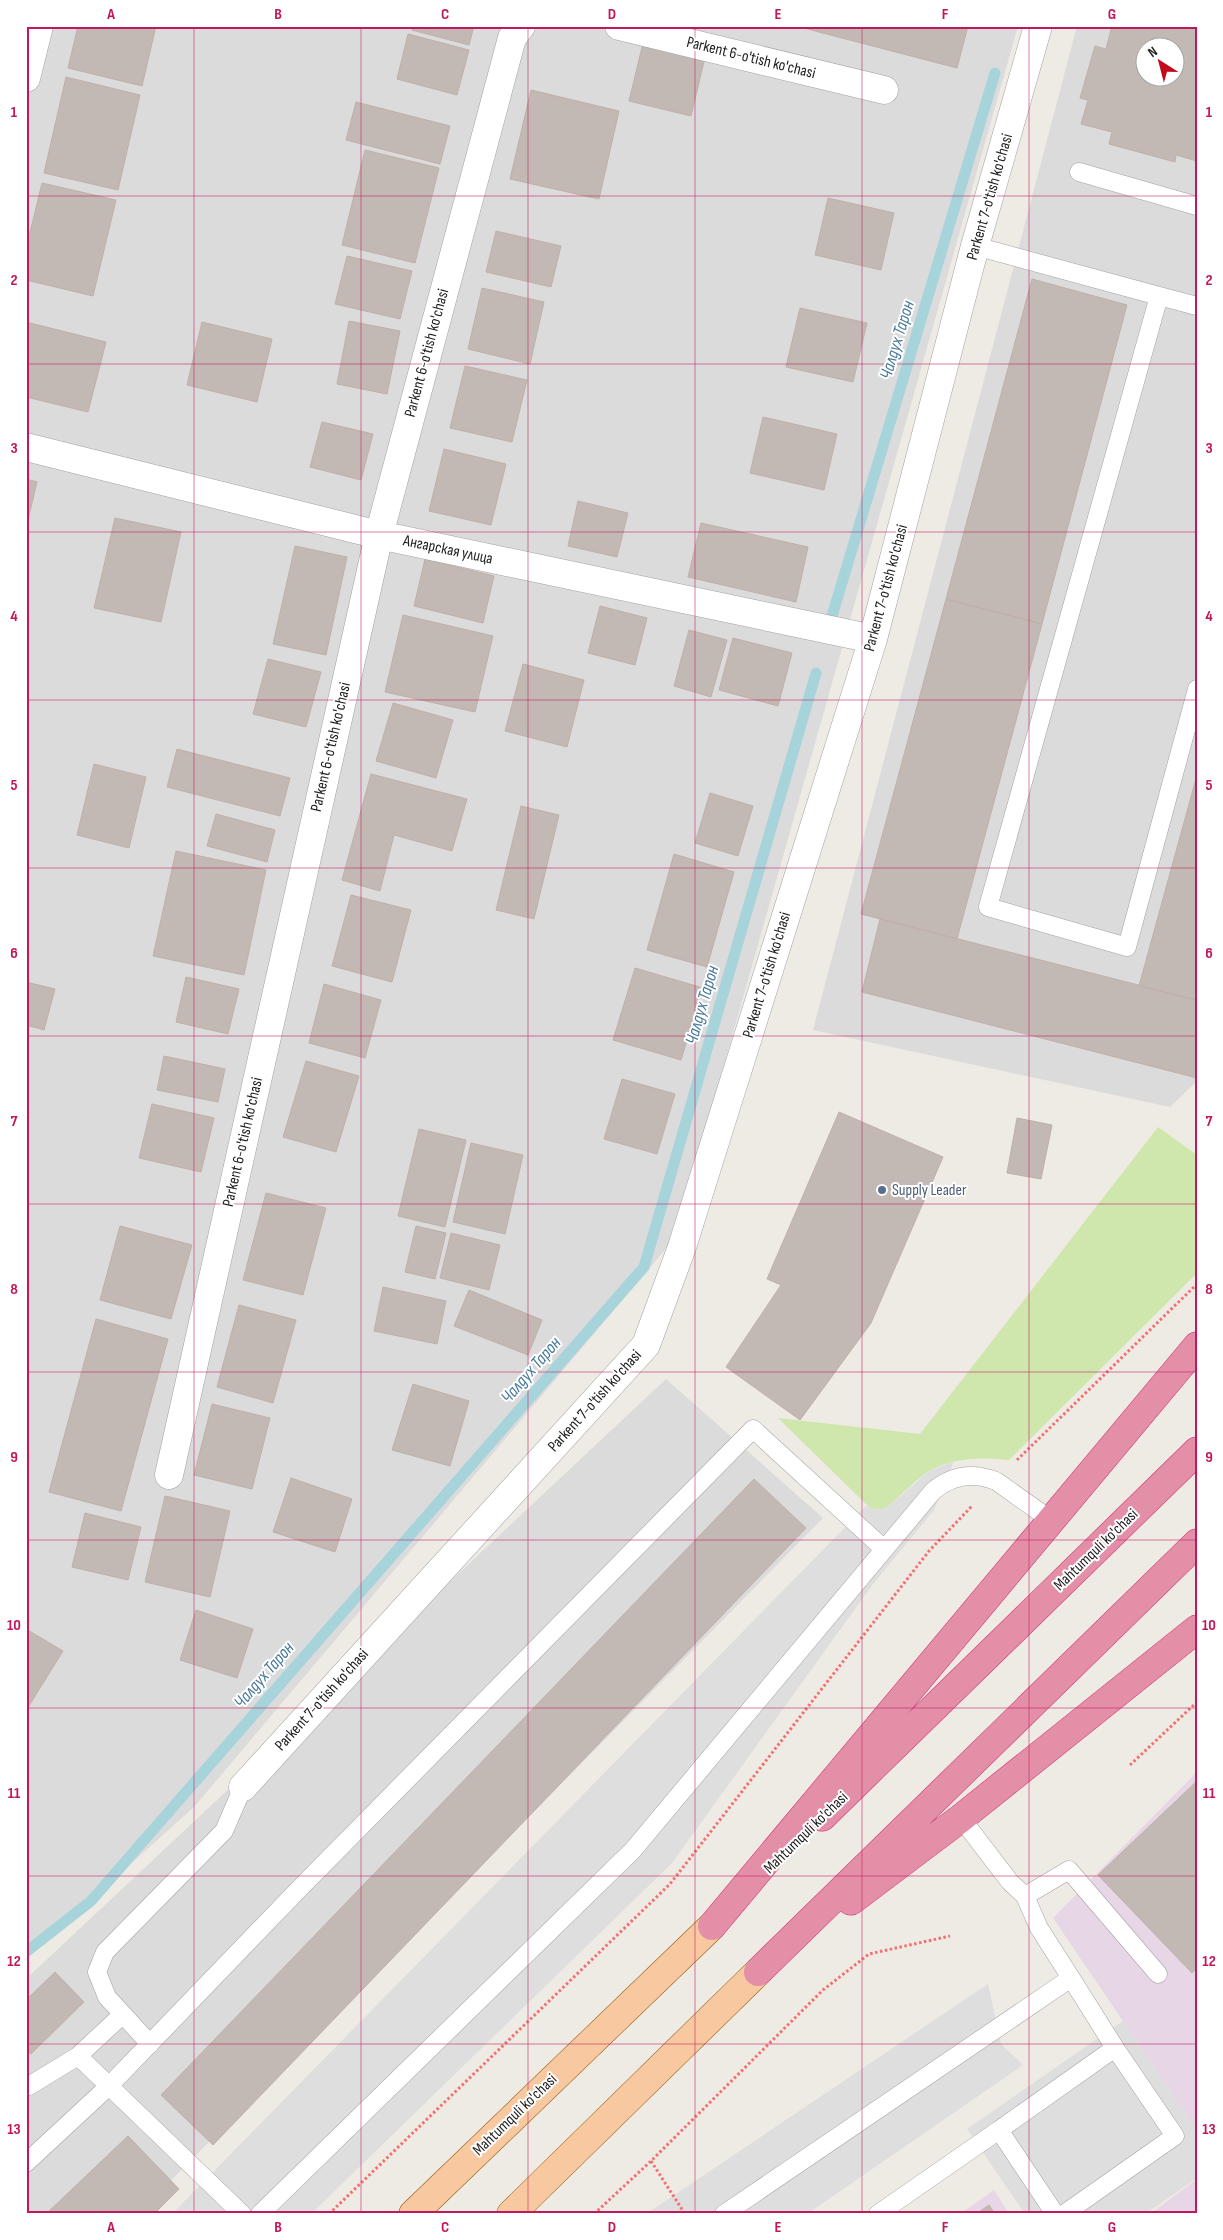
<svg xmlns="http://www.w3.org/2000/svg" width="1223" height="2240" font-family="'Sofia Sans Condensed',sans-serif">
	<rect width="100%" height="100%" fill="#eeeae4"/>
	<!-- residential -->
	<path fill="#dcdbdb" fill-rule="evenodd" d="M26,26H1018L675,1238L194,1807L26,1958Z
		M1077,26H1197V1081L1170,1107L813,1030ZM1146,48H1176V78H1146Z
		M666,1379L823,1518L138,2214H26V1979Z"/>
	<!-- industrial -->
	<path fill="#e7d6e6" d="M1197,1772V2130L1053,1918Z
		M1197,2179V2214H1150Z
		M994,2190L1009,2214H960Z"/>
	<!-- grass -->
	<path fill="#cfe7ac" d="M1158,1127L1197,1155V1273L1009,1460C983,1457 953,1457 929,1471C915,1480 901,1495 888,1507L882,1509H871L778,1418L920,1434Z"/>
	<!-- parking -->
	<path fill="#dedede" d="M954,1461L934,1510L873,1584L672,1863L311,2214H172L866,1506L877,1510L888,1507L929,1471Z
		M988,1984L1001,2044L1023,2065L807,2214H646Z
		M1123,2021L1197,2130V2178L1145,2214H1025L967,2129Z"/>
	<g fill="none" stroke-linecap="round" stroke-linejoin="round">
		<!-- stream -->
		<path stroke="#a6d4da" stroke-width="11" d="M832,616L995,73
			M26,1952L91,1901L644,1267L816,673"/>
	</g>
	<!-- building -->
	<path fill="#c3b9b4" stroke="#c0afa7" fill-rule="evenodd" d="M78,26H156L142,86L68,68Z
		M413,26H474L469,45L412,30Z
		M796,26H968L957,68Z
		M1112,26H1197V161L1176,155L1175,162L1109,144L1112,132L1081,124L1088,100L1080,98L1095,46L1106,49ZM1146,48H1176V78H1146Z
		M408,34L469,50L457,95L397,79Z
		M644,39L706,53L691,116L629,101Z
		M66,77L140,95L118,190L44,173Z
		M531,90L619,111L599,199L510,179Z
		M356,102L450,126L440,164L346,140Z
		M365,150L439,168L415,263L342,245Z
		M42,183L116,200L93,296L26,280V249Z
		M828,198L894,213L881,270L815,255Z
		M496,231L561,246L551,287L486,272Z
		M347,256L412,271L400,319L335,304Z
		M1032,279L1127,305L1042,624L946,599Z
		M482,288L544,302L530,364L468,349Z
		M800,308L867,323L853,382L786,367Z
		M349,321L400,331L387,394L337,384Z
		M26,322L106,342L88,412L26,397Z
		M202,322L272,339L257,402L187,385Z
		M465,366L527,380L512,442L450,428Z
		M763,417L837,434L824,490L750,473Z
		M322,422L373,434L361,480L310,467Z
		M444,449L506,464L491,525L429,511Z
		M26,479L37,482L26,528Z
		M578,501L628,513L617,557L568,546Z
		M115,518L181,532L161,622L94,608Z
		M701,523L808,547L796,602L688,577Z
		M295,546L347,557L326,655L273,644Z
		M425,559L494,576L483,623L414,606Z
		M946,599L1042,624L957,939L861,914Z
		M600,606L647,618L635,665L588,653Z
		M403,615L493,636L475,712L385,692Z
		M689,630L727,640L711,697L674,686Z
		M733,638L792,653L778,706L719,690Z
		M268,659L321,672L306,727L253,714Z
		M523,664L584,680L567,747L505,731Z
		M393,703L453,720L436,778L376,761Z
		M177,749L290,778L280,816L167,787Z
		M94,764L146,777L129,848L77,835Z
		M371,774L467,799L452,851L394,835L380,891L342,880Z
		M1197,775V1000L1139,986Z
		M710,793L753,806L738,856L695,843Z
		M521,806L559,815L534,919L496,910Z
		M216,814L275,830L267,862L207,846Z
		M176,851L266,870L244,975L153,956Z
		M674,854L734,872L707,967L647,950Z
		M351,895L411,910L392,982L332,966Z
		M880,919L1197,1000V1078L862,992Z
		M635,968L703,988L681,1060L613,1040Z
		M186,977L239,989L228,1034L176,1022Z
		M26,982L55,989L44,1030L26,1025Z
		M324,984L381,1000L365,1058L309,1043Z
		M164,1056L225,1069L218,1102L157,1090Z
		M306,1061L359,1076L336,1152L283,1137Z
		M622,1079L675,1094L657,1154L604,1139Z
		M152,1104L214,1118L201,1172L139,1158Z
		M839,1112L943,1157L871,1323L800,1420L726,1367L781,1285L767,1279Z
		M1017,1118L1052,1125L1041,1179L1007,1173Z
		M419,1129L466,1140L445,1227L398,1216Z
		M471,1143L523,1155L505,1234L453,1222Z
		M266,1193L326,1208L303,1295L243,1280Z
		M120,1226L192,1245L171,1319L100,1300Z
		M416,1226L446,1233L435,1279L405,1272Z
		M451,1233L500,1245L489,1290L440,1278Z
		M383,1287L446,1301L437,1344L374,1331Z
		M469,1290L542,1320L528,1355L454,1326Z
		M239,1305L296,1320L273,1403L217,1387Z
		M96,1319L168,1339L121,1511L49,1492Z
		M413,1384L469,1401L450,1466L392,1450Z
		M212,1404L270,1418L252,1489L194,1475Z
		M291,1478L352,1499L335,1552L273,1532Z
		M754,1479L806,1528L213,2145L161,2095Z
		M165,1496L230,1511L210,1597L145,1582Z
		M85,1513L141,1527L128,1580L72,1567Z
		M196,1610L253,1629L237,1678L180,1660Z
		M26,1629L63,1651L27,1709H26Z
		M1197,1781V1968L1192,1973L1098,1875Z
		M55,1972L84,2002L31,2054L26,2049V2000Z
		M128,2136L179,2189L154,2214H46Z
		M989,2205L995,2214H976Z"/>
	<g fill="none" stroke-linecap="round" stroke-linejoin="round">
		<defs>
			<path id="lane" d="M1079,172L1197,206
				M975,246L1159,296
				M1197,306L1159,296L988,907L1127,947L1197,689
				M961,1818L1010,1882L1025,1896L1069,1870L1158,1974
				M150,2044L107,1997L97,1972L105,1952L224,1831L243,1787
				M78,2056L242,2214
				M26,2086H29L78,2056L122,2015
				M26,2163L109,2086L298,1890L753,1429L884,1549
				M260,2214L633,1850L933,1491C952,1475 973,1472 996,1481L1051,1520
				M724,2214L1071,1978L1039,1928L1025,1896
				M878,2214L999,2130
				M1055,2214L999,2130L1115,2048
				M1064,2214L1175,2136L1115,2048L1071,1978"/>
			<path id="street" d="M619,26L884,90
				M26,78L39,26
				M26,447L379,535L873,639
				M169,1475L379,535L512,38L521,26
				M243,1787L646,1345L682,1247L873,639L975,246L1038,26"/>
			<path id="primary" d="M413,2214L712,1926
				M511,2214L758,1972"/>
			<path id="highway" d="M822,1817L1197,1451
				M851,1901L961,1818L1197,1629
				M712,1926L1197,1346
				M758,1972L1197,1543"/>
		</defs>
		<!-- lane casing -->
		<use href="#lane" stroke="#a2a2a2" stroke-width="19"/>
		<!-- street casing -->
		<use href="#street" stroke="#a2a2a2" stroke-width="29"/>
		<!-- primary casing -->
		<use href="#primary" stroke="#915506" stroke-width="29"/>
		<!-- highway casing -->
		<use href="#highway" stroke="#d22b76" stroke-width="29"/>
		<!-- path -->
		<path stroke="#f47070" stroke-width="3" stroke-dasharray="2.5 2.5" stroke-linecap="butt" d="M1017,1460L1197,1284
			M1130,1765L1197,1702
			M651,2161L685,2214
			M329,2214L670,1884L929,1551L972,1506
			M594,2214L651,2161L823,1990L869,1954L950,1936"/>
		<!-- lane -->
		<use href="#lane" stroke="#fff" stroke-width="18"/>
		<!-- street -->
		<use href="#street" stroke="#fff" stroke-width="28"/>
		<!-- primary -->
		<use href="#primary" stroke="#f8c9a0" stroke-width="28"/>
		<!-- highway -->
		<use href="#highway" stroke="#e38fa7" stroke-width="28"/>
	</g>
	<!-- grid -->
	<path fill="none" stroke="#c2185b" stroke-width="1" stroke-opacity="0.55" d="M194,26V2214M361,26V2214M528,26V2214M695,26V2214M862,26V2214M1029,26V2214M26,196H1197M26,364H1197M26,532H1197M26,700H1197M26,868H1197M26,1036H1197M26,1204H1197M26,1372H1197M26,1540H1197M26,1708H1197M26,1876H1197M26,2044H1197"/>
	<!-- markers -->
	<circle fill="#5c6f8a" stroke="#fff" stroke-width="2" cx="882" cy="1190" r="5"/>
	<g text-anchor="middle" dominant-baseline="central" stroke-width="4" stroke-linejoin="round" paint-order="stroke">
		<!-- street labels -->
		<g font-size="16" fill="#1e1e1e" stroke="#fff">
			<text transform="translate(751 58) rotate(14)">Parkent 6-o'tish ko'chasi</text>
			<text transform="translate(990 197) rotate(-74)">Parkent 7-o'tish ko'chasi</text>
			<text transform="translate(427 353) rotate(-75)">Parkent 6-o'tish ko'chasi</text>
			<text transform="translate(448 550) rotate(12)">Ангарская улица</text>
			<text transform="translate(886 588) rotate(-75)">Parkent 7-o'tish ko'chasi</text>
			<text transform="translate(331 747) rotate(-77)">Parkent 6-o'tish ko'chasi</text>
			<text transform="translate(767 975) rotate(-73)">Parkent 7-o'tish ko'chasi</text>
			<text transform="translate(243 1142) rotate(-77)">Parkent 6-o'tish ko'chasi</text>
			<text transform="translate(595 1401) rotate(-48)">Parkent 7-o'tish ko'chasi</text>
			<text transform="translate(1096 1550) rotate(-44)">Mahtumquli ko'chasi</text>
			<text transform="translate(322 1700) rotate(-48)">Parkent 7-o'tish ko'chasi</text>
			<text transform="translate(806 1833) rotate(-44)">Mahtumquli ko'chasi</text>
			<text transform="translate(515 2115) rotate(-44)">Mahtumquli ko'chasi</text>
		</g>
		<!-- service labels -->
		<g font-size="16" fill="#4e5e75" stroke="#fff" text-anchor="start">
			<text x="892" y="1190">Supply Leader</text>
		</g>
		<!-- water labels -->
		<g font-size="18" font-style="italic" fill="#487a9a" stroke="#fff">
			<text transform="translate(897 340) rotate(-73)">Чалдух Тарон</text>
			<text transform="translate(702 1005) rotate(-74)">Чалдух Тарон</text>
			<text transform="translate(531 1370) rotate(-49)">Чалдух Тарон</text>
			<text transform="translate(264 1675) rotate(-49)">Чалдух Тарон</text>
		</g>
	</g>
	<!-- border -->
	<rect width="1223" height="2240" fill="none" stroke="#ffffff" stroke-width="55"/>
	<!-- north arrow -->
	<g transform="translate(1160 62) rotate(324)"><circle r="24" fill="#ffffff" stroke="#a5a5a5"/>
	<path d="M0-4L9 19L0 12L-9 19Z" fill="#c3091c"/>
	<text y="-8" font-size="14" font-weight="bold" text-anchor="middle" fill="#1e1e1e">N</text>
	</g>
	<rect x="28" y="28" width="1168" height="2184" fill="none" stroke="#c2185b" stroke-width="2"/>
	<g font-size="16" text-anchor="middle" font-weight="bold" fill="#c2185b">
		<text x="111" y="19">A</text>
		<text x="278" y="19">B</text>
		<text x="445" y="19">C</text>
		<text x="612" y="19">D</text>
		<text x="778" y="19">E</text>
		<text x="945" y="19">F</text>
		<text x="1112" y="19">G</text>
		<text x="14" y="117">1</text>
		<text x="1209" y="117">1</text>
		<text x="14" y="285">2</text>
		<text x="1209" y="285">2</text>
		<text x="14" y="453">3</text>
		<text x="1209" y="453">3</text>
		<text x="14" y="621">4</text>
		<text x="1209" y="621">4</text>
		<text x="14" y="790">5</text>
		<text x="1209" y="790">5</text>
		<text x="14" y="958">6</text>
		<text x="1209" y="958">6</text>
		<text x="14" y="1126">7</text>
		<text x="1209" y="1126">7</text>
		<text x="14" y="1294">8</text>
		<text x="1209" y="1294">8</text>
		<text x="14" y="1462">9</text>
		<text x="1209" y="1462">9</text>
		<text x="14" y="1630">10</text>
		<text x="1209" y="1630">10</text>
		<text x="14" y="1798">11</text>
		<text x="1209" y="1798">11</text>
		<text x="14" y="1966">12</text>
		<text x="1209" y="1966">12</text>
		<text x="14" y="2134">13</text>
		<text x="1209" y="2134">13</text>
		<text x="111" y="2232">A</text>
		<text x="278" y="2232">B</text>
		<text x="445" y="2232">C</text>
		<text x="612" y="2232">D</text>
		<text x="778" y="2232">E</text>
		<text x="945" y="2232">F</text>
		<text x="1112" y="2232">G</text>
	</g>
</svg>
